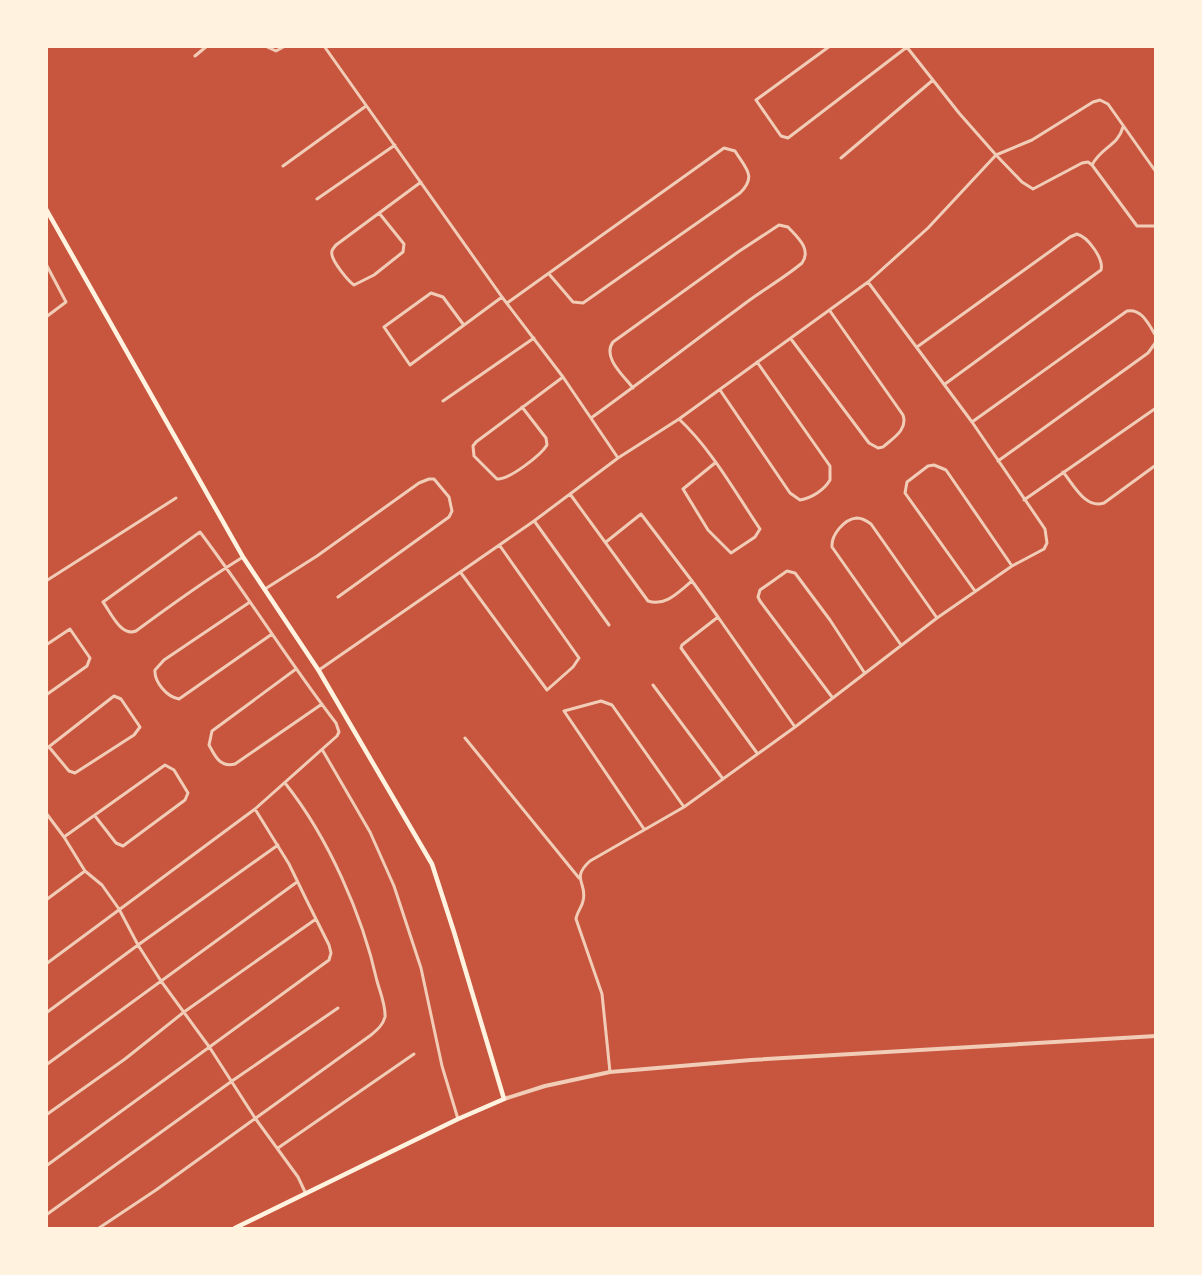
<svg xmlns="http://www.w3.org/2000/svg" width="1202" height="1275" font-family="Raleway,sans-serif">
	<rect width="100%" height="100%" fill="#c8553d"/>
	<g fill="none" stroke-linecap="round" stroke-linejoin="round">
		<!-- minor -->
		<path stroke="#f1ccb7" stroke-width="3" d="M265,46L276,51L285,46
			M324,46L502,297L563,377L618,458
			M830,46L756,100L781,136L788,138L907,47
			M195,56L207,46
			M1123,127C1118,146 1101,147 1092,165L1137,226H1156
			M841,158L933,80
			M1092,165L1088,162L1082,163L1033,189L1022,182L996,155L1032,140L1093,102L1100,100L1108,104L1156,172
			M283,166L366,106
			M317,199L395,145
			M379,213L404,244L403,252L374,275L354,285C348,281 333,262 332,255C331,250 333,249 336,245L421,182
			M46,264L66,302L46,317
			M507,303L724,148L735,151C746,169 757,176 740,193L583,303L573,302L549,274
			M463,324L443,297L431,293L384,327L410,365L502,297
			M791,339L869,443L878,448L883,447C893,438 908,430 903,415L830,311
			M917,347L1070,237L1077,234C1088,237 1104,259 1101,270L945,384
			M720,390L790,493L800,500C812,498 824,490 830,480V466L757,362
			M443,401L534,338
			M522,407L546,438L547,445C541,455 509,480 497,479L474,456L473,446L476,442L563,377
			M591,418C641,382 690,344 739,308C759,292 783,279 802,263C812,249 797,237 788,227L779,225L738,252L613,342C602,357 623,375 633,388
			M679,419C712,450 735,492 760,529L755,537L731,553L708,530L683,489L715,463
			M972,422L1127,311C1142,308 1149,325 1156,336
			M998,461L1148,353L1156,342
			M1063,472C1074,485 1085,509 1104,503L1156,465
			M570,494L648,601C666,607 679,591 692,581L641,514L606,542
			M1024,500L1156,408
			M535,522L609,625
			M461,573L547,690L573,667L579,658L500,546
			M46,581L176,498
			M692,581L718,617
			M265,589L317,556L419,483L429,479H434L449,497L452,511L449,517L338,597
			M975,591L905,493L907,482L928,466L934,465L946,470L1012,566
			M250,602L164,660L155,670C154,682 167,697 179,699L272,634
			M46,645L70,629L90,658L87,666L46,695
			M901,645L832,547C831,535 844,519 857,518C863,518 867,521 871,524L937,618
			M296,669L212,731L209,745C215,756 220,768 235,764L322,704
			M319,670L534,521L618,458L679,419L868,282L928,228L996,155L959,113L906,46
			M653,685L723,779
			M832,697L760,601L758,597L760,590L787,571L795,573L830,620L864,672
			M465,738L579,878
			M46,749L114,696L121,699L140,727L134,735L75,773L69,771L49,747
			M323,751L370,832L394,886L421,968L442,1066L458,1119
			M757,753L681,648L682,645L718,617L795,727
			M46,813L64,837L85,871L102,885L119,909L138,945L161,981L210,1048L255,1118L298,1177L306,1194
			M644,829L564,711L601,701L612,705L684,807
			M64,837L165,765L174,770L188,793L185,800L123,846L116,843L95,816
			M46,900L85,871
			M46,964L255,809L337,736L339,732L336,723C288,661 247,594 200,532L103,602C111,613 121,637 136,631C171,605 206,580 243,557
			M46,1013L138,945L278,845
			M46,1065L297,882
			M610,1072L602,994L576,919C577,912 582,907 583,901C588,883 570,879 590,861L684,807L795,727L937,618L1012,566L1044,549L1047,543L1045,529L972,422L868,282
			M46,1115L125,1059L184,1012L316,919
			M278,1148L414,1054
			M46,1166L329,960L331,953L329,945L307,901L289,864L255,809
			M46,1215L232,1081L338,1008
			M99,1228L156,1190L371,1035C377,1030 383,1025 385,1017C386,1006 380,992 377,981C362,914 328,837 285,783"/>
		<!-- tertiary -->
		<path stroke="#f1ccb7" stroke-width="4" d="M504,1099L545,1086L610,1072L751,1060L1156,1036"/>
		<!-- secondary -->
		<path stroke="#fff3e0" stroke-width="4.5" d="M46,209L243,557L319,671L432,864L454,932L504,1099L458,1119L235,1228"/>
	</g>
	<!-- border -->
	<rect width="1202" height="1275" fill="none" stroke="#fff3e0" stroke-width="96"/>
</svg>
